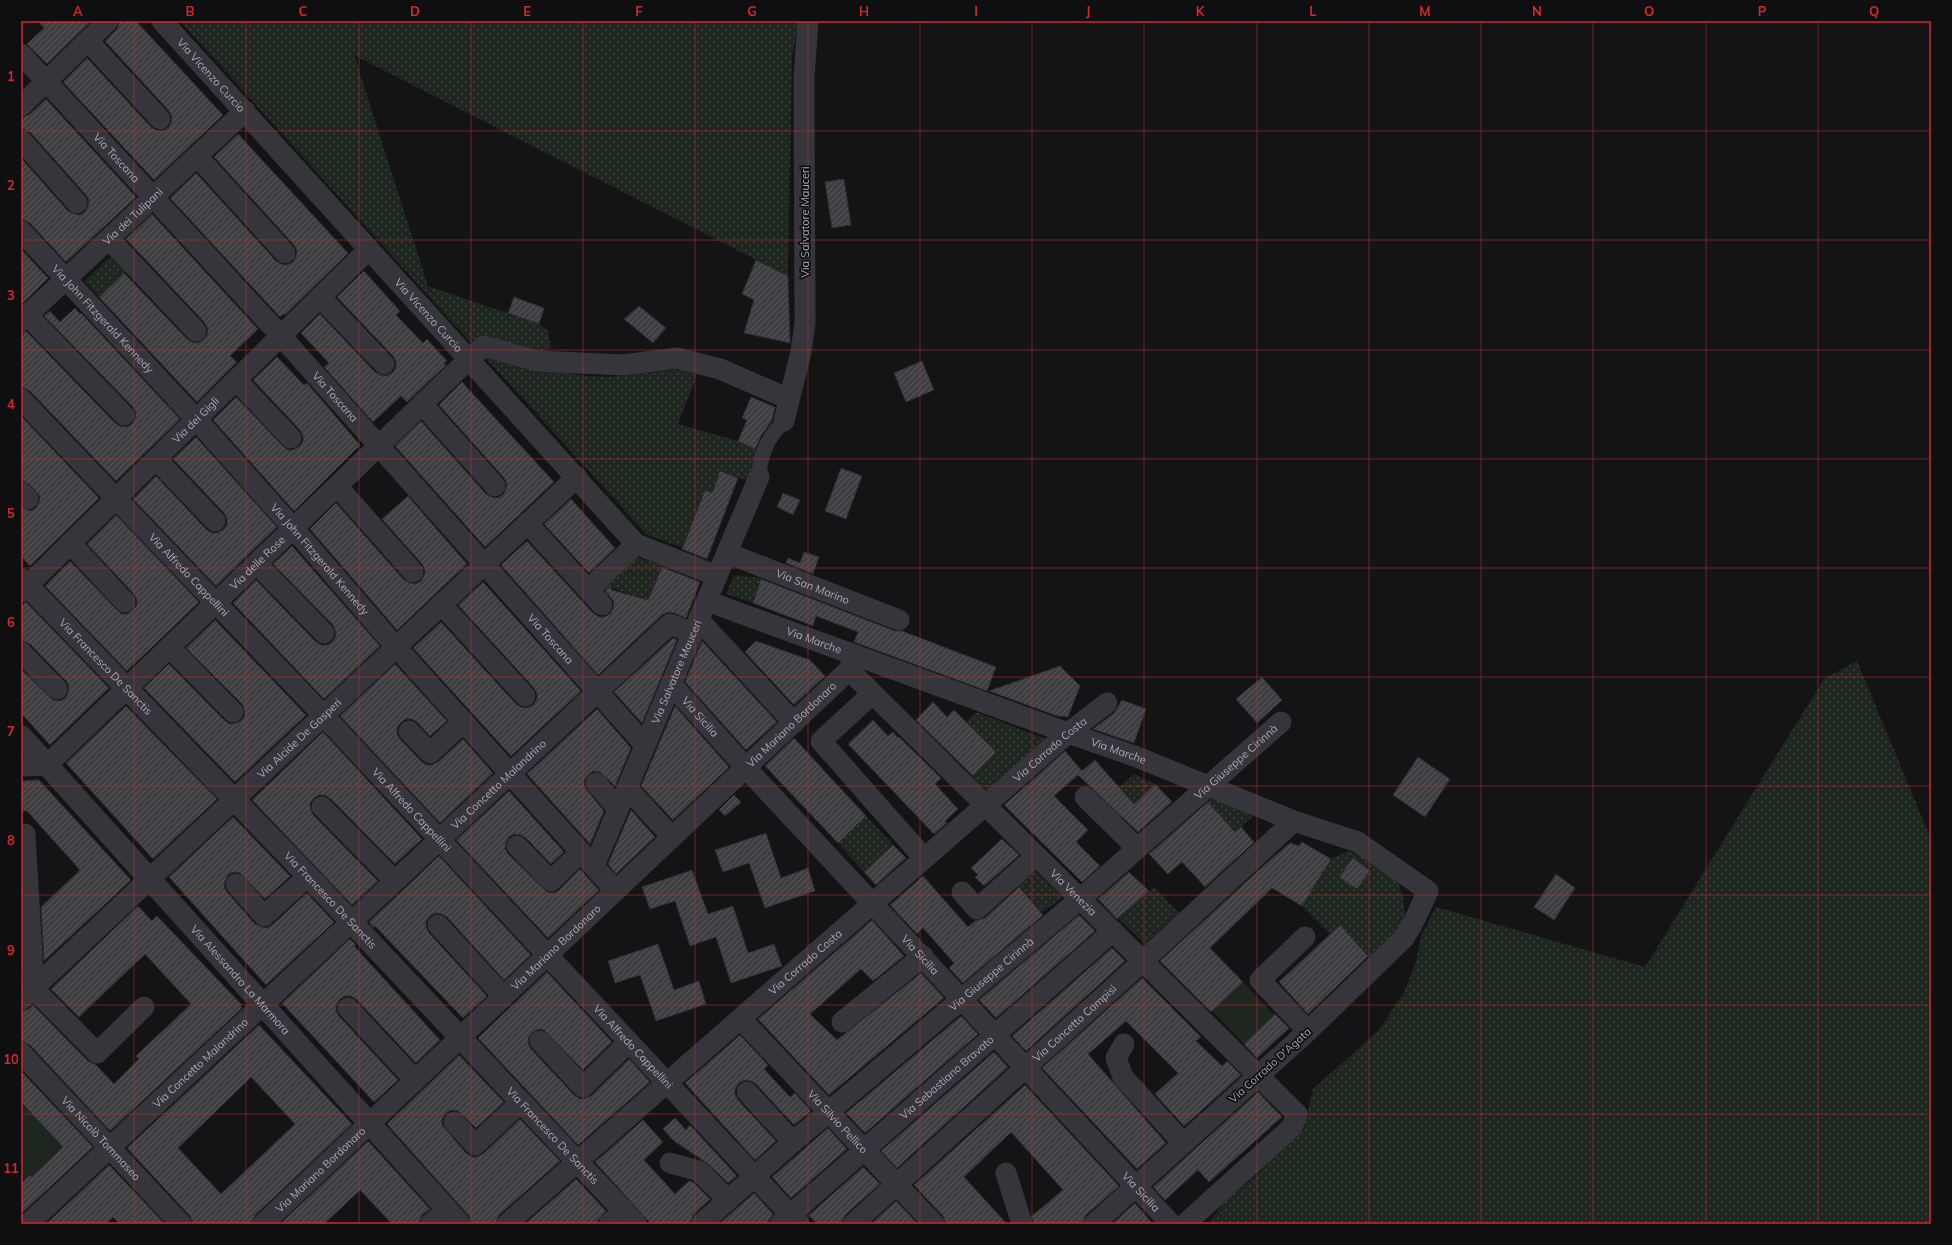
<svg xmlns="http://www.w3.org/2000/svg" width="1952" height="1245" font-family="Mulish,sans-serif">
	<defs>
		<pattern id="grass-dots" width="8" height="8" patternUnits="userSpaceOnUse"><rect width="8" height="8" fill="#1e2620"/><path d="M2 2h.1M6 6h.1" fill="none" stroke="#3c433e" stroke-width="1.8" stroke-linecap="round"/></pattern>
		<pattern id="building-hatch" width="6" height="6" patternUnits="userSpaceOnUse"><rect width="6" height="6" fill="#3e3e43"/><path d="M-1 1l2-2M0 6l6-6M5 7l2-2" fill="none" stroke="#57575c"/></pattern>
	</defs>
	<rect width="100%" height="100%" fill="#141416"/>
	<!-- grass -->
	<path fill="url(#grass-dots)" d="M180,21H799L792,57L788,276L354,55L428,286L539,324L548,331L551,348L538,352L486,339L470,342Z
		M112,255L127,270L99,297L84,281Z
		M484,356L584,376L611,377L682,369L697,375L678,424L738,441L759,451L749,481L720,471L712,493L705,490L684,544L680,547L646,534Z
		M635,557L662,565L648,600L612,588L606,597L600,589Z
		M734,575L762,578L753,603L726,594Z
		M1857,661L1931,839V1224H1208L1226,1200L1260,1172L1274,1155L1299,1130L1308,1110L1313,1089L1379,1030L1404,992L1416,962L1421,936L1436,907L1645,967L1824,679Z
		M976,712L1048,740L987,792L973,777L996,752L966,722Z
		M1134,774L1155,784L1120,817L1103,803Z
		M1215,796L1253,816L1191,872L1182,862L1226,823L1208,802Z
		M866,816L893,845L864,872L838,843Z
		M1349,851L1370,860L1398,882L1403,897L1406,920L1400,934L1370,959L1340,926L1330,934L1302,906L1331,859Z
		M1033,869L1063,897L1041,913L1016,884Z
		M1154,887L1179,913L1145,944L1118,918Z"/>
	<!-- garden -->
	<path fill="#1e2620" d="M1243,982L1274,1015L1244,1044L1212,1011Z
		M21,1102L63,1147L32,1177L30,1175L21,1184Z"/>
	<!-- building -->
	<path fill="url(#building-hatch)" stroke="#2e2e32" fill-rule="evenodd" d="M38,21H91L47,64L27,44L44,28Z
		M120,21H136L223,115L154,180L63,82L87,58L151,127L156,130L162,131L168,128L171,123L172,117L169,111L105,41L117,29Z
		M46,99L136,197L66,262L30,223L21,219V158L68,211L74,214L80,215L85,212L88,206L89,200L86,195L30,132L21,128V118L29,115Z
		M238,134L348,253L285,315L284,314L280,317L170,198L196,173L276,261L281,264L287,265L293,262L296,256L297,251L294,245L214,157Z
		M844,179L851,225L832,228L825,182Z
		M152,214L258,329L230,356L237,362L197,402L99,297L124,273L187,339L192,342L198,343L204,339L207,335L208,329L205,323L126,239Z
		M21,249L48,278L21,305Z
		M756,260L788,276L790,343L744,333L754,300L742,294Z
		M364,271L400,311L396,315L423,343L427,339L447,361L444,363L446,365L407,402L401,396L373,422L324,367L329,363L301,333L320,314L375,372L380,375L386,376L393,372L396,367V362L393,356L337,297Z
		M514,297L544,308L539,324L508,313Z
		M639,306L666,328L653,343L624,319Z
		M75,308L80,314L81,313L180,419L116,481L30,391L21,387V333L26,331L115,423L120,426L127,427L133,423L135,419L136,412L133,407L44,316L50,311L60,322Z
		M277,357L304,385L307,383L360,445L294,511L213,420L236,397L283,446L288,450H293L300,446L303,441V436L300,430L253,380Z
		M922,361L934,390L906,402L894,373Z
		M462,382L554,482L485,547L395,446L421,421L486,494L492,497L497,498L503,495L506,489L507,484L504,478L439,405Z
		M751,397L775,407L772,420L761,436L755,449L738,441L747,420L742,418Z
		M21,416L99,498L30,566L21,556V508L31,511L36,508L39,502L40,496L29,484L21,480Z
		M196,437L277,527L216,586L133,499L156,476L207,530L212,533H217L224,529L227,524V519L224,513L173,459Z
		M841,468L862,476L846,519L825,511Z
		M720,471L738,478L707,559L682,549L705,490L712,493Z
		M783,493L800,500L793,515L777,507Z
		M408,496L467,564L397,630L310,529L336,503L404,580L410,583L416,584L421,581L424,576L425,570L422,564L382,519Z
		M571,499L615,548L589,573L544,524Z
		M116,515L199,602L127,671L45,586L70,561L117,610L122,614H127L133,610L137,605V600L134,594L87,544Z
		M527,541L593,613L599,617H604L610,614L613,609L614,602L605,590L609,587L612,590L648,600L662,567L700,582L686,618L674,613L668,612L662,615L598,675L501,565Z
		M292,546L380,646L324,699L233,603L256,580L315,641L321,645H327L332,642L336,636L335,630L333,625L273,564Z
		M804,552L819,557L813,574L786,563L788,558L800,563Z
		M761,579L895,631H902L996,667L987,691L854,642L858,632L816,616L813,626L753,603Z
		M483,582L581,691L511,756L413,648L441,622L516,704L521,707L527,708L533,705L537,699V694L534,688L458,605Z
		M26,602L109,688L50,745L21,713V669L53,700L60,701L65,698L68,693L69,686L66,681L30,644L21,640V607Z
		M215,620L306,715L235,782L144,688L169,664L224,720L230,724L236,723L241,721L245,715L244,709L242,704L186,648Z
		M673,638L677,640L642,723L614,692Z
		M702,641L777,722L746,750L685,682Z
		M756,641L810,660L825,676L794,705L745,652Z
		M395,664L447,721L430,736L417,722L412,719H406L400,723L397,728V734L400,739L422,762L427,765H432L438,762L463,739L493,773L440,823L340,716Z
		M1060,666L1080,686L1068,717L1059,716L1060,717L989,691Z
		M1262,677L1282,700L1257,723L1236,699Z
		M1122,700L1146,709L1134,743L1093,729L1114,713Z
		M933,702L947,717L954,710L996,752L973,776L916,720Z
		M126,706L217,799L153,859L66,763Z
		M675,706L729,767L673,820L641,786Z
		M597,709L631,748L615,786L600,772L593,771L589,774L585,779L584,785L587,790L604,811L590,844L527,774Z
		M873,720L888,736L893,732L898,738L899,737L941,778L935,784L958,809L945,821L947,823L934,834L848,744Z
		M323,732L422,839L395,864L331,799L325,795H319L314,798L310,804L311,810L313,815L378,881L352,905L252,800Z
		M794,738L866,816L838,843L765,766Z
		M1065,751L1082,771L1095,760L1134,804L1155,784L1172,802L1138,832L1078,775L1054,796L1088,830L1076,842L1100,866L1082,882L1004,805Z
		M1418,757L1450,779L1425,817L1393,795Z
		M39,780L131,880L44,961L41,907L80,870L27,811H21V781Z
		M509,791L564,852L551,864L526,838L521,835L514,834L509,837L506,842L505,849L508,854L547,892L554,893L559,890L580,869L599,890L548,938L456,840Z
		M734,795L741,802L725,816L719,810Z
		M1208,802L1235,832L1241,827L1254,842L1205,887L1182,862L1168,874L1149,854Z
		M631,810L655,837L616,874L608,864Z
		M233,817L290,876L265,899L240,873L233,872L228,875L225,881L224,887L227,892L255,924L261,927L267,928L272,925L307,893L334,922L266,985L169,877Z
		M766,833L781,878L808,868L815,891L765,908L749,863L723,872L715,850Z
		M1002,839L1019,855L984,886L975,877L978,875L971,868Z
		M1302,842L1331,859L1302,906L1272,888L1210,948L1243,982L1211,1012L1160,961L1270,860L1290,843L1299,846Z
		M893,845L906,858L876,885L864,872Z
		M439,856L531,955L504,980L447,917L442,914L436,913L430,916L426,922V927L429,933L487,996L463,1018L375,926L374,928L369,922Z
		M1353,858L1370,871L1357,889L1339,877Z
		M692,870L708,914L733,906L748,953L774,944L782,966L731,983L716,937L690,946L675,901L650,909L642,887Z
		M1129,872L1149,891L1117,919L1098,899Z
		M1556,874L1575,888L1554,920L1534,907Z
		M923,876L968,927L975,921L985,918L1019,887L1043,915L963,983L949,968L954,963L923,928L917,934L890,905Z
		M138,906L152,921L157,916L242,1005L240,1006L242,1008L110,1131L30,1045L21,1041V1012L29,1009L33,1005L88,1061L96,1065L114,1084L139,1059L136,1056L191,1004L145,954L79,1017L51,989Z
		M1079,915L1095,931L996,1018L979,1000Z
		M872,920L904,956L873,981L861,969L810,1014L837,1040L921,973L944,998L829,1095L758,1019Z
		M1340,925L1368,956L1308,1014L1279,982Z
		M350,939L356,945L354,946L440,1040L416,1063L357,1000L351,996H345L340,999L336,1005V1011L339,1016L398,1080L374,1102L282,1003Z
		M658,944L674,990L699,981L706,1004L656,1021L640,975L615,983L608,961Z
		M1112,948L1125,961L1026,1051L1012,1036Z
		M547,972L612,1042L583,1070L544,1030L538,1029L532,1033L529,1037L528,1043L531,1049L574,1095L580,1099L586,1098L591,1096L629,1059L650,1082L578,1145L478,1038Z
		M1142,978L1201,1037L1196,1041L1222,1066L1227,1061L1241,1075L1184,1126L1155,1094L1178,1073L1126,1021L1088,1054L1166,1143L1137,1169L1042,1068Z
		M1275,1014L1289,1028L1257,1058L1244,1044Z
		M961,1016L978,1034L865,1133L846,1113Z
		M259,1025L352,1124L255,1215L251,1224H193L190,1216L127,1148ZM251,1077L295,1124L221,1194L178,1148Z
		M740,1035L768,1065L764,1069L790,1097L795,1093L811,1111L794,1125L756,1084L751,1081L745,1080L739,1083L735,1089V1094L738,1100L776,1141L755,1160L685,1083Z
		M994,1052L1008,1067L897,1168L881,1151Z
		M459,1055L504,1102L476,1128L458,1111L451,1110L446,1113L442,1119V1125L466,1153L472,1157H477L483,1154L520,1119L560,1161L499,1215L495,1224H472L469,1216L387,1124Z
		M21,1071L93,1147L21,1214V1184L30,1175L32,1177L63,1147L21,1102Z
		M1025,1085L1119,1186L1086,1215L1082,1224H1034L1032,1216L1063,1190L1011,1132L964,1177L1007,1224H946L943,1216L914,1185Z
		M1258,1092L1282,1117L1209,1182L1198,1170L1165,1200L1153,1187Z
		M675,1118L686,1130L690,1125L737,1176L728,1183L707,1163L674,1141L663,1129Z
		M643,1120L663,1142L644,1160L675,1194L689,1181L693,1182L710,1199L693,1215L689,1224H651L595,1162Z
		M828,1128L847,1149L791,1198L772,1177Z
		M368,1141L430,1209L422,1215L418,1224H392L360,1190L324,1224H280Z
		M109,1165L165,1224H120L113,1217L106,1224H46Z
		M863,1167L880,1184L845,1215L841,1224H817L809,1215Z
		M576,1179L606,1211L598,1220L597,1224H525Z
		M754,1193L773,1214L769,1220L768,1224H719Z
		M896,1201L918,1224H871Z
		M1135,1203L1153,1224H1112Z"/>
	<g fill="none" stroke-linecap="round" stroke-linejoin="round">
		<!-- pedestrian -->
		<path stroke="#35353b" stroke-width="15" d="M759,477C760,455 767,438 784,421"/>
		<!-- minor -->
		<g stroke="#35353b" stroke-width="21">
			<path id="s1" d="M162,21L636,544L717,576"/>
			<path d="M88,41L160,119"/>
			<path id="s2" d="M21,54L281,336L645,745"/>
			<path d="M21,106L108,21"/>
			<path d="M21,140L77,203"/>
			<path d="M197,156L285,253"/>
			<path id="s3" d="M21,231L196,419L294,529L396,647L615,890"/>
			<path d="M109,239L196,331"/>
			<path d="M320,297L384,364"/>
			<path d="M27,315L124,415"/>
			<path id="s4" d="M21,321L245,111"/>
			<path d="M236,380L291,438"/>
			<path id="s5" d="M21,399L323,715L799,1224"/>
			<path d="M422,404L495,486"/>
			<path d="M784,421L801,352L805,323L804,77L808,21"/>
			<path d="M156,459L215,521"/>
			<path d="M337,486L413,572"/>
			<path d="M21,492L28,499"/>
			<path d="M527,523L602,605"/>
			<path d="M70,543L125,602"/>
			<path id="s6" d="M727,553L899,620"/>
			<path d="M257,564L324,633"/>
			<path d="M588,590L636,544"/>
			<path id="s7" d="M21,592L369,249"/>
			<path id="s8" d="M707,601L1068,733L1137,757L1294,821L1358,842L1428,891L1414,921L1404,938L1308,1031L1094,1224"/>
			<path d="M441,604L525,696"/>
			<path d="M699,620L794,723"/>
			<path d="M170,648L233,712"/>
			<path d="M21,652L57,689"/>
			<path id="s9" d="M849,670L1297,1114L1292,1127L1185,1224"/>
			<path id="s10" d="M671,684L746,768L1171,1224"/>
			<path d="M872,694L821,741L924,858"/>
			<path d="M409,731L430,753L463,722"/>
			<path id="s11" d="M21,766L47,765L469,359L484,346L537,361L623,365L677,358L720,369L789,399"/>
			<path d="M596,783L618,809"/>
			<path d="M627,788L672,837"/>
			<path d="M1085,797L1137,848"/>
			<path d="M322,807L394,880"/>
			<path d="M25,834L34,989L97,1053L144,1007"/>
			<path d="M517,846L551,881L581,852"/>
			<path id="s12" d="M594,866L759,477"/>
			<path d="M236,884L264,916L308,876"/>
			<path d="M962,892L977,909L1036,856"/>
			<path d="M438,925L503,996"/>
			<path d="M1305,937L1260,980L1308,1031"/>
			<path id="s13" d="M21,1000L577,477"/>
			<path d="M348,1008L415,1080"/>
			<path id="s14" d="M741,1019L934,1224"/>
			<path d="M842,1022L923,956"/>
			<path d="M540,1041L583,1087L629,1042"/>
			<path d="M1124,1044L1116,1058L1123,1077L1183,1143"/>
			<path id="s15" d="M21,1053L181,1224"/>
			<path d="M747,1092L793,1142"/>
			<path d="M454,1122L475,1145L521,1102"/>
			<path d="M670,1163L699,1171L728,1200"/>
			<path d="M1006,1173L1022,1224"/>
			<path id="s16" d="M28,1224L670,624L693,633"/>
			<path id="s17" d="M263,1224L849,670L855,655"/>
			<path d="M430,1224L447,1210"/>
			<path id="s18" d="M507,1224C692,1059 881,897 1068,733L1107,703"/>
			<path d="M609,1224L624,1211"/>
			<path id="s19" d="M701,1224L793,1142L1080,899L1281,722"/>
			<path id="s20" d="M780,1224L1113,931"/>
			<path id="s21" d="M853,1224L1143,961L1294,821"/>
		</g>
		<!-- tertiary -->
		<g stroke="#35353b" stroke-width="22">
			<path id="s22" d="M21,579L308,876L636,1224"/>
			<path id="s23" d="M21,736L460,1224"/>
		</g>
	</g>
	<!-- grid -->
	<path fill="none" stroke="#d62828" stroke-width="1" stroke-opacity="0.55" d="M134,21V1224M246,21V1224M359,21V1224M471,21V1224M583,21V1224M695,21V1224M808,21V1224M920,21V1224M1032,21V1224M1144,21V1224M1257,21V1224M1369,21V1224M1481,21V1224M1593,21V1224M1706,21V1224M1818,21V1224M21,131H1931M21,240H1931M21,350H1931M21,459H1931M21,568H1931M21,677H1931M21,786H1931M21,895H1931M21,1005H1931M21,1114H1931"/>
	<g text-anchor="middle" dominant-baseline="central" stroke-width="3.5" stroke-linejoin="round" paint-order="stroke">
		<!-- street labels -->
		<g font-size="11" fill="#a5a9b7" stroke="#0f0f11">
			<text stroke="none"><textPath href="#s1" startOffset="73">Via Vicenzo Curcio</textPath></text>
			<text stroke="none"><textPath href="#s2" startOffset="141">Via Toscana</textPath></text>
			<text stroke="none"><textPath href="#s4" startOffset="153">Via dei Tulipani</textPath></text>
			<text transform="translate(805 222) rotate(-90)">Via Salvatore Mauceri</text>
			<text stroke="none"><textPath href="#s1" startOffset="397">Via Vicenzo Curcio</textPath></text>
			<text stroke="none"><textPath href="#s3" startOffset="120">Via John Fitzgerald Kennedy</textPath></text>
			<text stroke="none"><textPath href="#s2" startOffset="465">Via Toscana</textPath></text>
			<text stroke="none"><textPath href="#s7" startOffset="245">Via dei Gigli</textPath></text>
			<text stroke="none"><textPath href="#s3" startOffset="444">Via John Fitzgerald Kennedy</textPath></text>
			<text stroke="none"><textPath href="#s11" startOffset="318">Via delle Rose</textPath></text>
			<text stroke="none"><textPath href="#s5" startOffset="243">Via Alfredo Cappellini</textPath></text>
			<text stroke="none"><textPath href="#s6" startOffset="92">Via San Marino</textPath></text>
			<text stroke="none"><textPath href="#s2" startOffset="789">Via Toscana</textPath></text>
			<text stroke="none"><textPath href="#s8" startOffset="114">Via Marche</textPath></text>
			<text stroke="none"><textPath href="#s22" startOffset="122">Via Francesco De Sanctis</textPath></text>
			<text stroke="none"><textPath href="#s12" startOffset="211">Via Salvatore Mauceri</textPath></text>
			<text stroke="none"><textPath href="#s10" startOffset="44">Via Sicilia</textPath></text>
			<text stroke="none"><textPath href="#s17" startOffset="727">Via Mariano Bordonaro</textPath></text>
			<text stroke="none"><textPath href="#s13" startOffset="382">Via Alcide De Gasperi</textPath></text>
			<text stroke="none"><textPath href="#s18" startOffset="721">Via Corrado Costa</textPath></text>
			<text stroke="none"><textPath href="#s8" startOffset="438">Via Marche</textPath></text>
			<text stroke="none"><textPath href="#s19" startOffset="707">Via Giuseppe Cirinnà</textPath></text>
			<text stroke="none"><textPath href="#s16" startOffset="644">Via Concetto Malandrino</textPath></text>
			<text stroke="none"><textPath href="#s5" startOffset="567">Via Alfredo Cappellini</textPath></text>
			<text stroke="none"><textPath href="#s9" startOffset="316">Via Venezia</textPath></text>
			<text stroke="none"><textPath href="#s22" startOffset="446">Via Francesco De Sanctis</textPath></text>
			<text stroke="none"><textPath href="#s17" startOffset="403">Via Mariano Bordonaro</textPath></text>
			<text stroke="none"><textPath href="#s10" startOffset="368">Via Sicilia</textPath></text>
			<text stroke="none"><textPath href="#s18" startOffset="397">Via Corrado Costa</textPath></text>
			<text stroke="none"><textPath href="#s19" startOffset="383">Via Giuseppe Cirinnà</textPath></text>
			<text stroke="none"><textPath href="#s23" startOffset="328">Via Alessandro La Marmora</textPath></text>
			<text stroke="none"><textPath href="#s21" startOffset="299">Via Concetto Campisi</textPath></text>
			<text stroke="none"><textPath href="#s5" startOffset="891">Via Alfredo Cappellini</textPath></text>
			<text stroke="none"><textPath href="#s16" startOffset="236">Via Concetto Malandrino</textPath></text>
			<text transform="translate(1270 1065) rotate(-42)">Via Corrado D'Agata</text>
			<text stroke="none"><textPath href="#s20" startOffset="222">Via Sebastiano Bravato</textPath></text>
			<text stroke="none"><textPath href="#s14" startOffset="141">Via Silvio Pellico</textPath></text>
			<text stroke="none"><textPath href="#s22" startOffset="770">Via Francesco De Sanctis</textPath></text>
			<text stroke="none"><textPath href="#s15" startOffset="117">Via Nicolò Tommaseo</textPath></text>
			<text stroke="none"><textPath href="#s17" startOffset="79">Via Mariano Bordonaro</textPath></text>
			<text stroke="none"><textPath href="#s10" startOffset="692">Via Sicilia</textPath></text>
		</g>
	</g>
	<!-- border -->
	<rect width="1952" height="1245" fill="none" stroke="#0f0f11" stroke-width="44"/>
	<rect x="22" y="22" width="1908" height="1201" fill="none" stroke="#d62828" stroke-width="1.5"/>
	<g font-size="13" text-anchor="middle" font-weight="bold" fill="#d62828">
		<text x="78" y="16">A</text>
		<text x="190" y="16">B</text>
		<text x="303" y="16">C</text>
		<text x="415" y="16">D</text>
		<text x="527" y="16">E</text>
		<text x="639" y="16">F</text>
		<text x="752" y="16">G</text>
		<text x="864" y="16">H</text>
		<text x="976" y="16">I</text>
		<text x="1088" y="16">J</text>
		<text x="1200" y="16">K</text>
		<text x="1313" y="16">L</text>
		<text x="1425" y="16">M</text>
		<text x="1537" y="16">N</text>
		<text x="1649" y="16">O</text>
		<text x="1762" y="16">P</text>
		<text x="1874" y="16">Q</text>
		<text x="11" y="81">1</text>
		<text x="11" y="190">2</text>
		<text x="11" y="300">3</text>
		<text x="11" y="409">4</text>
		<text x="11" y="518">5</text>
		<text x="11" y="627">6</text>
		<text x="11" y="736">7</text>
		<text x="11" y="845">8</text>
		<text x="11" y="955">9</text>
		<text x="11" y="1064">10</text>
		<text x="11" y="1173">11</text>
	</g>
</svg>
